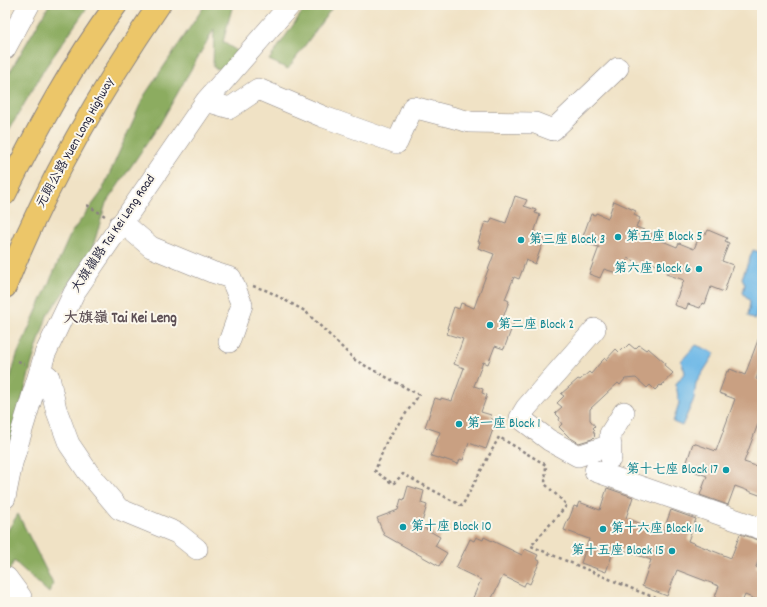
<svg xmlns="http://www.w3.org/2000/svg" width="767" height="607" font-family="Dekko,'LXGW WenKai TC',sans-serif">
	<rect width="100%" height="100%" fill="#fbf7ec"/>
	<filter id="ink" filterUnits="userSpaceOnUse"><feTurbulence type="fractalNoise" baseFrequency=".025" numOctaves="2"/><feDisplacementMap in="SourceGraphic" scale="8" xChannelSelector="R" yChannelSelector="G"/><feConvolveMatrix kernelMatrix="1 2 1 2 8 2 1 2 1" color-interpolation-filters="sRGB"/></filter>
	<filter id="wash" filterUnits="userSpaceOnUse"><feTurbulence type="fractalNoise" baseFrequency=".012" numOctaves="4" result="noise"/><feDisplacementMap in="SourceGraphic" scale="16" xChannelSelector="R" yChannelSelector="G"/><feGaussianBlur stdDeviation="0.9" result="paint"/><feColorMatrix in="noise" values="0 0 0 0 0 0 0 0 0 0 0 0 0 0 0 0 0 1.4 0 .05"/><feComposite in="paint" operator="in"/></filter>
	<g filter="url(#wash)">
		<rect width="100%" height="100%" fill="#f0e2c5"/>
		<!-- forest -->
		<path fill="#8cac61" stroke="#57674e" d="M49,5H89L45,68L5,137V80Z
			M205,5H235L232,8L223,42L245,56L235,76L213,67L214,29L160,124L106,203L91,253L47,316L32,362L5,468V396L17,355L71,233L101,193L144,96Z
			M307,5H334L288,69L269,60Z
			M18,514L53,584L49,593L14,561L5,579V519L6,533Z"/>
		<!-- water -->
		<path fill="#6fb9e7" stroke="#486e91" d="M753,250L762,253V301L759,300L755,320L748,316L750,301L743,293L745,284L742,278Z
			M696,345L715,353L696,383L694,399L682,426L673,422L679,403L676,384L685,372L681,361Z"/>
		<g id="blocks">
			<!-- building -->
			<path fill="#c9a082" d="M515,196L527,200L524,206L536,210L535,213L540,215L534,233L545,237L535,264L526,260L519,279L514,277L505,299L509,301L503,318L514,322L504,349L495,346L488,364L483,362L474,386L483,389L482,393L487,395L481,412L491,415L490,418L496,421L486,449L469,443L463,460L460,459L458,464L444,459V460L431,456L440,432L425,427L435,398L441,400V398L452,401L464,368L454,364L463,339L447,334L449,328H447L454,307L459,309L461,303L474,308L485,278L494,254L478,248L480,242H478L485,222L490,223L492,218L506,223Z
				M614,201L636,211L634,215L640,218L636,227L655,234L653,237L677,247L679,243L694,249L701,232L706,234L708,230L727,238L725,241L729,243L722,261L733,265L724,292L711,287L705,304L702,303L700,308L688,304L686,309L674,305L684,280L666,274L668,270L645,260L644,265L628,258L623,270L618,269L617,273L604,269L600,278L589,274L599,247L585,243L586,241L582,239L591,214L595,215L596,213L608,218Z
				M761,332H762V362L756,379L762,381V413L744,462L762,468V496L735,486L728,505L700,495L707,476L685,468L693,443L716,451L735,399L719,393L727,371L729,372L730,369L745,375Z
				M629,344L635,349L639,345L646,350L648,348L665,363L664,365L673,373L661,386L660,385L655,390L650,385L647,388L636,378L625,379L620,385L618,383L590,409V420L595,426L593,428L595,430L593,431L595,434L594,435L595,436L592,439L579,443L569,437L559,427L562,424L559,420L560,418L555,413L562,407L557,403L564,396L561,394L578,379L580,380L589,372L591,374L600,363L605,358L606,360L616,349L619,352L623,348L624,349Z
				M408,486L424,491L421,503L427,505L421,526L440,537L435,546L447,553L439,566L384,535L377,518L398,510L401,499L404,500Z
				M607,488L633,497L626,518L663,532L671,510L696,519L688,541L731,558L740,534L762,541V550L756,567L762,570V602L745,595L742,602H713L719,586L677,570L667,596L642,586L651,560L615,547L606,572L581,563L589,539L564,530L568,519H569L574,506L577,507L579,502L600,510Z
				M476,537L483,540L484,537L522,555L525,549L538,555L536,559L540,561L530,584L526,582L524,586L503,576L490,602H471L481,580L456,568L470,539L474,541Z"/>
		</g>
	</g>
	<g filter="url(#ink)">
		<use href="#blocks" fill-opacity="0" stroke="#898280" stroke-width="1"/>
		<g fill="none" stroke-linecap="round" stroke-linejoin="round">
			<defs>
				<path id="minor" d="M5,49L29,5
					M206,101L230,108L258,89L324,117L397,143L413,107L470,122L535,123L553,130L618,68
					M119,225L130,229L151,247L212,272L231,278L242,305L229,342
					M595,329L526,408L520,418L549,440L578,456L611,445
					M40,370L49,377L56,409L69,444L88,472L119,509L177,533L197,549
					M611,458L610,434L624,412
					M595,471L762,529
					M5,498L12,463L45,354L74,293L206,101L290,5
					M5,578H7L21,597V602"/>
				<path id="highway" d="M5,194C38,128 72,64 116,5
					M5,287C44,188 99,93 159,5"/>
			</defs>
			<!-- minor casing -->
			<use href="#minor" stroke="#898280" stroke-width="22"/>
			<!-- highway casing -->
			<use href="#highway" stroke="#898280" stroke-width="24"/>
			<!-- path -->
			<path stroke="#898280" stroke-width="2.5" stroke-dasharray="3 3" stroke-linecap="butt" d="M87,205L105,216
				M253,286L268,291L305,311L355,360L419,395L387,440L375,471L393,484L403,474L462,506L499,437L546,465L545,484L567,505L531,546L640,592L667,602
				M18,361L25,364"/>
			<!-- minor -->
			<use href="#minor" stroke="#fff" stroke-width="21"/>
			<!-- highway -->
			<use href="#highway" stroke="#ecc669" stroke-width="22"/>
		</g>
	</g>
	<!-- markers -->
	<g fill="#0f9aa8" stroke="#fbf7ec" stroke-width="1.5">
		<circle cx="618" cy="237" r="4"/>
		<circle cx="521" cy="240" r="4"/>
		<circle cx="699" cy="269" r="4"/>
		<circle cx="490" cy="325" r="4"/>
		<circle cx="459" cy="424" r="4"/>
		<circle cx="726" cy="470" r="4"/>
		<circle cx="403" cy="527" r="4"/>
		<circle cx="603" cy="529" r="4"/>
		<circle cx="672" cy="551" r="4"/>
	</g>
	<g text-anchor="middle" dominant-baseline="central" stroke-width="4" stroke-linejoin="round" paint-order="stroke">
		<!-- street labels -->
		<g font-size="13" fill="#22223b" stroke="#fbf7ec">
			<text transform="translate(76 143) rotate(-61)">元朗公路 Yuen Long Highway</text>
			<text transform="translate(114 234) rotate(-56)">大旗嶺路 Tai Kei Leng Road</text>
		</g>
		<!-- culture labels -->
		<g font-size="13" fill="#0d838f" stroke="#fbf7ec" text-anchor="start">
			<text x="626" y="237">第五座 Block 5</text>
			<text x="529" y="240">第三座 Block 3</text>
			<text x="691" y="269" text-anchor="end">第六座 Block 6</text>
			<text x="498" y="325">第二座 Block 2</text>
			<text x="467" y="424">第一座 Block 1</text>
			<text x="718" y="470" text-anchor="end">第十七座 Block 17</text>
			<text x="411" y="527">第十座 Block 10</text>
			<text x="611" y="529">第十六座 Block 16</text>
			<text x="664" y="551" text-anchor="end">第十五座 Block 15</text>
		</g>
		<!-- quarter labels -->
		<g font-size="15" font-weight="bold" fill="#5c4e54" stroke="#fbf7ec">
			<text x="120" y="319">大旗嶺 Tai Kei Leng</text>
		</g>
	</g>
	<!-- margin -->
	<rect width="767" height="607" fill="none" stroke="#fbf7ec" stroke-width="20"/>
</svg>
